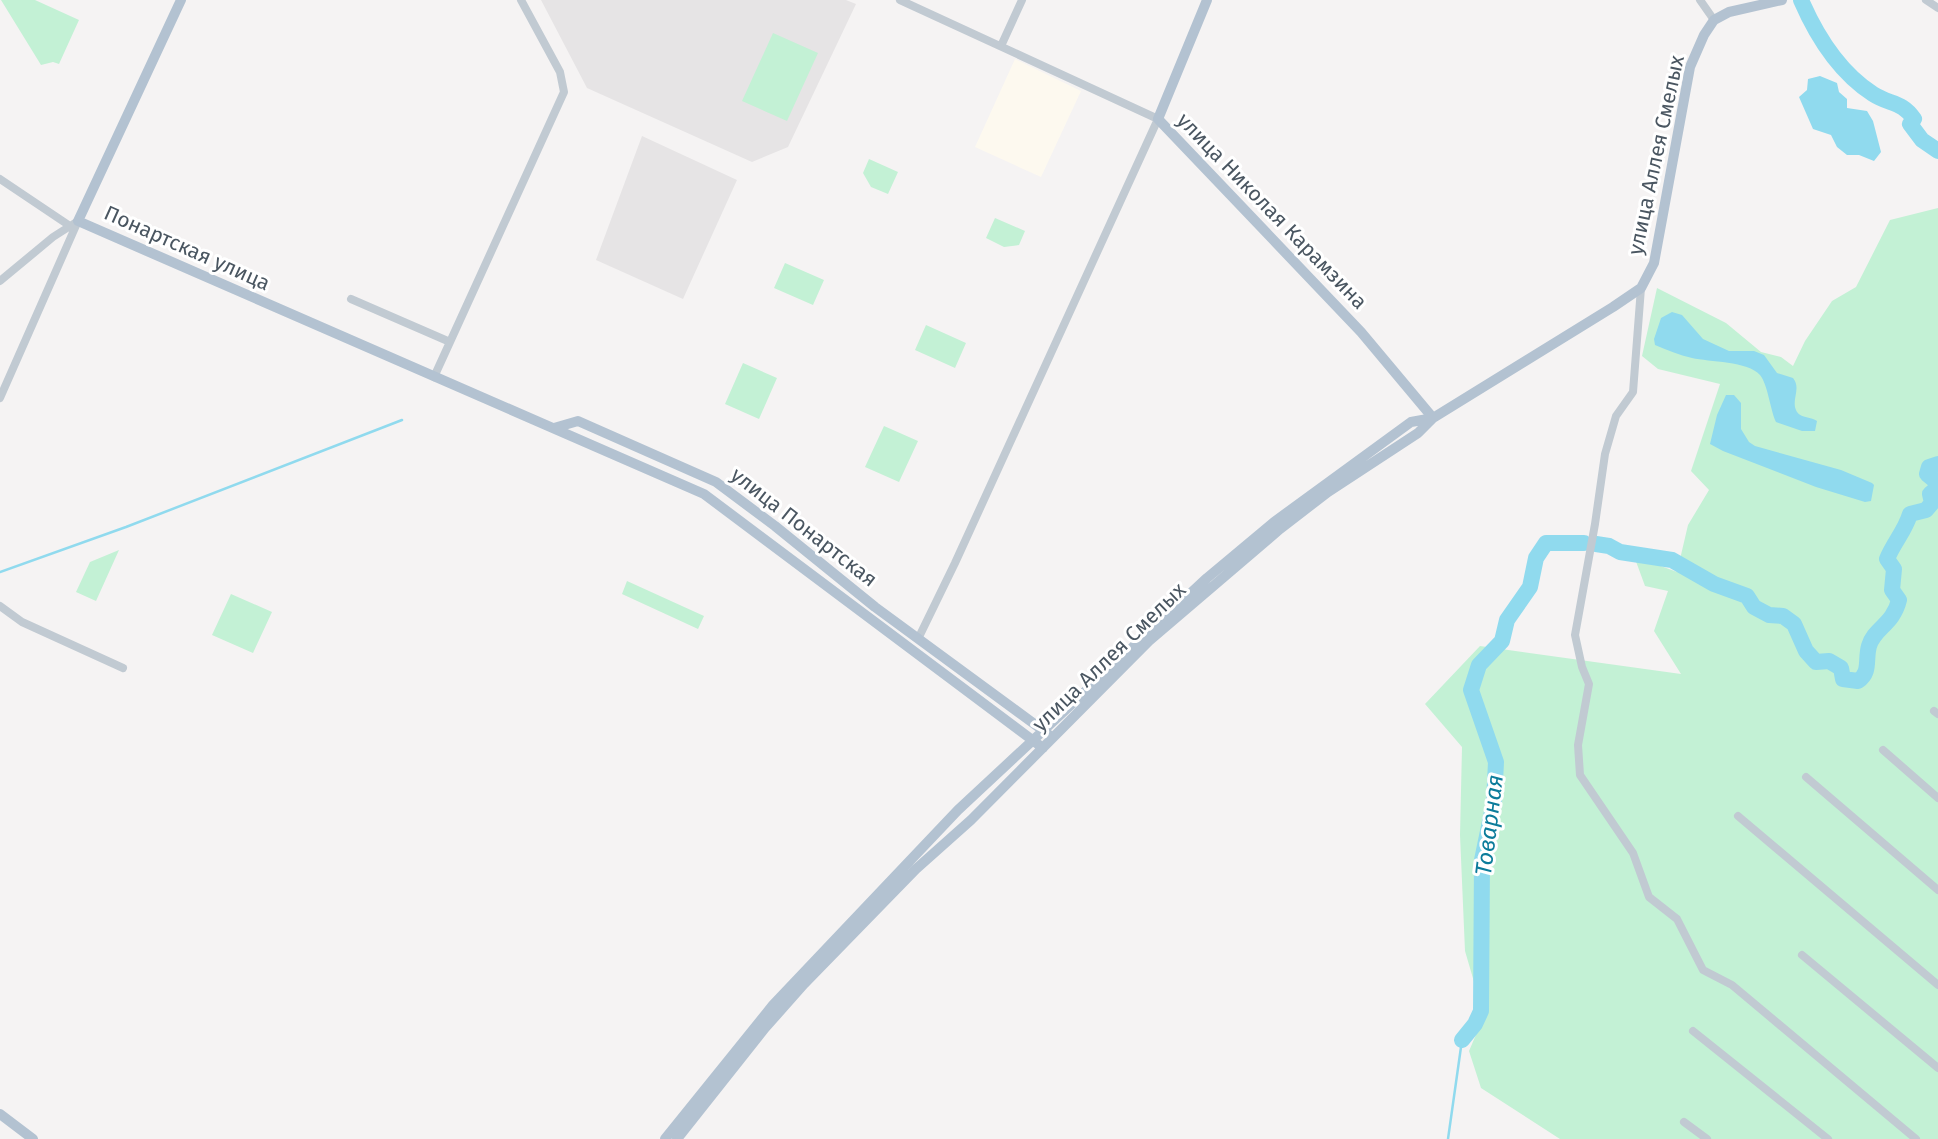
<svg xmlns="http://www.w3.org/2000/svg" width="1938" height="1139" font-family="'Fira Sans',sans-serif">
	<rect width="100%" height="100%" fill="#f5f3f3"/>
	<!-- commercial -->
	<path fill="#fdf9ef" d="M1015,59L1081,91L1041,177L975,147Z"/>
	<!-- education -->
	<path fill="#e6e4e5" d="M541,0H846L856,4L788,147L752,162L587,88Z
		M642,136L737,180L683,299L596,260Z"/>
	<!-- green -->
	<path fill="#c3f1d5" d="M1,0H35L79,20L59,64L53,62L41,65Z
		M773,33L818,53L787,121L742,101Z
		M869,159L898,172L888,194L871,187L863,173Z
		M1938,208V1139H1560L1481,1088L1469,1051L1484,1016L1465,951L1460,835L1462,747L1425,704L1480,646L1681,674L1654,631L1668,591L1645,586L1634,556L1677,572L1688,525L1709,490L1691,471L1720,384L1658,369L1642,356L1657,288L1726,323L1761,352L1781,357L1793,366L1805,341L1832,301L1856,287L1890,220Z
		M995,218L1025,231L1019,245L1004,247L986,238Z
		M785,263L824,280L813,305L774,288Z
		M926,325L966,343L955,368L915,350Z
		M743,363L777,378L759,419L725,404Z
		M884,426L918,441L899,482L865,467Z
		M119,550L96,601L76,592L90,562Z
		M627,581L704,616L698,629L622,594Z
		M231,594L272,612L253,653L212,635Z"/>
	<!-- water -->
	<path fill="#90daee" d="M1820,76L1837,83L1839,92L1847,99V108L1867,111L1873,121L1881,152L1874,161L1859,155H1847L1837,147L1831,135L1813,129L1799,97L1807,90L1808,79Z
		M1672,312L1682,315L1703,339L1729,351H1754L1764,355L1777,373L1793,378C1802,389 1790,401 1797,412C1801,418 1812,417 1817,421L1815,431H1802L1776,422C1770,409 1768,385 1760,375C1748,361 1709,362 1692,358C1679,355 1667,350 1655,345L1654,339L1661,318Z
		M1726,395H1734L1741,403V429L1749,442L1755,446L1841,470L1872,483L1874,485L1871,501L1865,502L1816,487L1723,451L1710,444L1717,415Z"/>
	<g fill="none" stroke-linecap="round" stroke-linejoin="round">
		<!-- stream -->
		<path stroke="#90daee" stroke-width="2.5" d="M0,572L126,527L402,420
			M1448,1139L1462,1040"/>
		<!-- river -->
		<path stroke="#90daee" stroke-width="16" d="M1801,0C1817,37 1839,72 1873,94C1890,105 1902,101 1914,119L1910,124L1922,140L1938,151
			M1938,464L1929,467L1927,474L1938,483
			M1596,544L1609,546L1620,552L1672,560L1714,584L1747,596L1754,607L1769,615L1783,616L1794,624L1806,651L1816,662L1829,661L1841,668L1843,679L1858,681C1871,672 1865,660 1869,646C1874,628 1893,625 1899,600L1892,590L1894,569L1887,559C1894,542 1905,531 1910,514L1926,510L1932,503L1930,494L1938,487
			M1462,1040L1475,1024L1481,1011L1482,860L1494,802L1496,762L1471,690L1479,665L1502,641L1507,620L1530,587L1536,558L1546,543H1584"/>
		<!-- minor -->
		<path stroke="#c1cad2" stroke-width="8" d="M900,0L1158,119L955,563L918,639
			M1700,0L1714,20
			M1926,0L1938,8
			M1001,46L1022,0
			M0,179L70,226
			M0,281L53,237L78,221
			M1641,288L1633,392L1616,416L1605,454L1595,524L1575,635L1582,667L1589,684L1578,745L1580,775L1633,853L1649,897L1677,919L1703,970L1732,985L1916,1139
			M351,299L450,342L564,92L560,72L521,0
			M434,377L450,342
			M0,398L78,221
			M0,606L22,622L123,668
			M1934,711L1938,714
			M1883,750L1938,798
			M1806,777L1938,890
			M1738,816L1938,985
			M1802,955L1938,1068
			M1693,1031L1828,1139
			M1684,1122L1707,1139"/>
		<!-- major -->
		<path stroke="#b3c2d1" stroke-width="10" d="M181,0L78,221L704,494L1043,748
			M1207,0L1158,119L1361,332L1433,418
			M554,428L578,421L716,482L775,526L875,607L1048,734
			M0,1114L33,1139
			M665,1139L773,1005L958,810L1207,578L1274,522L1411,422L1433,418
			M677,1139L765,1028L804,984L916,869L971,820L1149,641L1280,529L1328,492L1418,433L1433,418L1613,307L1641,288L1654,263L1690,67L1704,35L1714,20L1729,12L1782,0"/>
	</g>
	<g text-anchor="middle" dominant-baseline="central" stroke-width="6" stroke-linejoin="round" paint-order="stroke">
		<!-- street labels -->
		<g font-size="21" fill="#4a5661" stroke="#fff">
			<text transform="translate(1656 155) rotate(-78)">улица Аллея Смелых</text>
			<text transform="translate(1272 211) rotate(46)">улица Николая Карамзина</text>
			<text transform="translate(187 248) rotate(24)">Понартская улица</text>
			<text transform="translate(804 527) rotate(38)">улица Понартская</text>
			<text transform="translate(1109 657) rotate(-44)">улица Аллея Смелых</text>
		</g>
		<!-- water labels -->
		<g font-size="23" font-style="italic" fill="#0c7c9b" stroke="#fff">
			<text transform="translate(1489 825) rotate(-83)">Товарная</text>
		</g>
	</g>
</svg>
